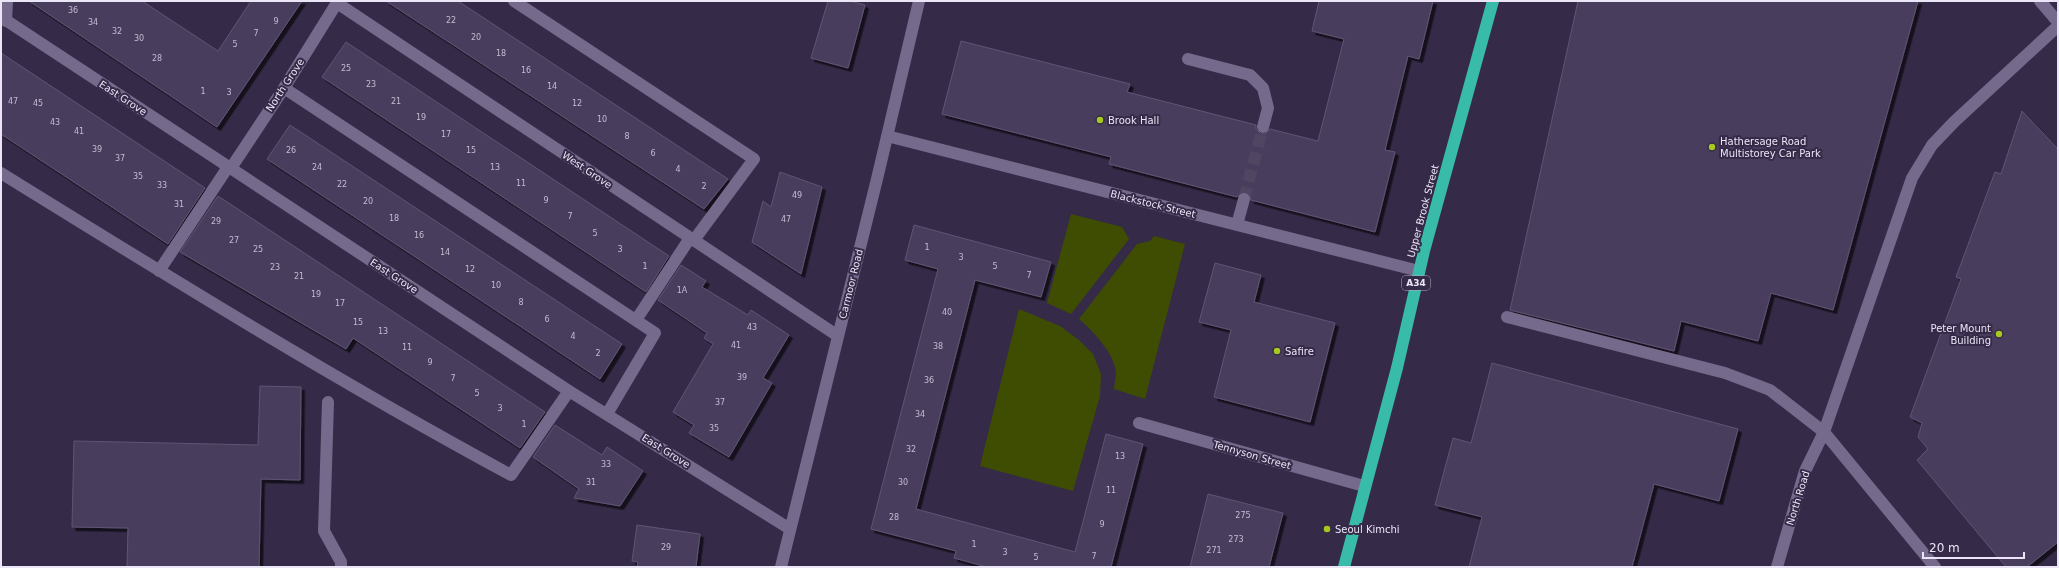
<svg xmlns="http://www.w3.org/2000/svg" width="2059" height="568" font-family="'DejaVu Sans',sans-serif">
	<defs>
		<filter id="shadow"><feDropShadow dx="3.5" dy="3.5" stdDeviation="0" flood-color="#0009"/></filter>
	</defs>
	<rect width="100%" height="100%" fill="#352a47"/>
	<!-- green -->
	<path fill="#3f4d02" d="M1071,214L1122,227L1129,239L1071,314L1047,303Z
		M1154,236L1185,244L1145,399L1114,389C1114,384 1116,379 1116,373C1115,354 1093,331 1079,319L1137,244L1150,241Z
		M1019,309L1060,326L1079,340L1093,354L1101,374L1100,396L1073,491L980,466Z"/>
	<!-- building -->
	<path fill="#4a3e5d" stroke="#605474" filter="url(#shadow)" d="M29,1H142L218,51L251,1H302L217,127Z
		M386,1H458L728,179L704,209Z
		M828,1H850L865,5L848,68L811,58Z
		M1319,1H1433L1419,59L1408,56L1385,150L1395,152L1375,232L1251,200L1250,194L1246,192H1242L1237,197L1109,164L1111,157L942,114L961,41L1130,84L1127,92L1256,125V129L1261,134H1265L1270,129L1318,141L1344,39L1312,31Z
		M1578,1H1918L1833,310L1771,293L1758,341L1681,321L1674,351L1510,310Z
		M346,42L669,256L646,292L322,77Z
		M1,53L205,188L168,244L1,134Z
		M2022,111L2058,149V542L2027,567H2006L1917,460L1928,449L1918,437L1922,423L1910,417L1961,279L1956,277L1995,172L2001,174Z
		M290,125L622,344L600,379L267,159Z
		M780,172L822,187L801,274L752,242L763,201L771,207Z
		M218,196L545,412L520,448L353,338L346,349L180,252Z
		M914,225L1051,262L1041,297L975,280L916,509L1075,552L1106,434L1143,444L1111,567H987L954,558L956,551L871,529L938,269L905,260Z
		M1215,263L1261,275L1254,302L1335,323L1310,422L1214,397L1231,330L1199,322Z
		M681,265L706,281L702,287L748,315L751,310L789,335L763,378L772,383L729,457L689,433L694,425L673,412L713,344L704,338L707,333L658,300Z
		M1492,363L1738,429L1719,501L1654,484L1632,567H1469L1482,517L1435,505L1453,438L1471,443Z
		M260,386L301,387L300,480L261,479L259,567H127L128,528L72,527L74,441L258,445Z
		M555,425L602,455L607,447L643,471L620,506L574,498L579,489L533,457Z
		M1208,494L1283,513L1269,567H1190Z
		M637,525L700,534L696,567H637L638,562L632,561Z"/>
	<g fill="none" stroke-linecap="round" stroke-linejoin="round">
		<!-- minor-tunnel -->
		<path stroke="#504662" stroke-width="12" stroke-dasharray="12 6" stroke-linecap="butt" d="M1244,199L1263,127"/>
		<!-- minor -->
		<path stroke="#766a8c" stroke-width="12" d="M514,1L754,159L694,240
			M2040,1L2058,22
			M337,3L838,336
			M1,17L569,391L790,529
			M6,21L7,1
			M1188,59L1250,75L1263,88L1268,108L1263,127
			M284,88L655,333L607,414
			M887,136L1419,271
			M231,168L284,88L338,1
			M1,173C169,277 337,381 511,475L569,391
			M1237,225L1244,199
			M159,271L228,167
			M1507,317L1725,373L1770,390L1824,432L1935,567
			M636,320L690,238
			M328,402L324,531L341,562V567
			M1139,423L1364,486
			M781,567L877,179L919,1
			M1777,567L1805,471L1824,432L1912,178L1932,145L1954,122L2058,26"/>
		<!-- highway -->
		<path stroke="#38bba8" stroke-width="12" d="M1344,567L1397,368L1424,251L1493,1"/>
	</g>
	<!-- markers -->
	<g fill="#a7c81f" stroke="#352a47" stroke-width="1.5">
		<circle cx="1100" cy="120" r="4"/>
		<circle cx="1712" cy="147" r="4"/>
		<circle cx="1999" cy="334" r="4"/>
		<circle cx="1277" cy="351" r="4"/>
		<circle cx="1327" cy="529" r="4"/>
	</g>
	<g text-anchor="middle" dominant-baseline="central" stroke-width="4" stroke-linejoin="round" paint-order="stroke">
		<!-- number labels -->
		<g font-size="8" fill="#c3bbd1">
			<text x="73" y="10">36</text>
			<text x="451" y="20">22</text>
			<text x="276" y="21">9</text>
			<text x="93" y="22">34</text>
			<text x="117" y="31">32</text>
			<text x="256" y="33">7</text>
			<text x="476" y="37">20</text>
			<text x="139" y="38">30</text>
			<text x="235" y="44">5</text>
			<text x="501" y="53">18</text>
			<text x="157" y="58">28</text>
			<text x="346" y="68">25</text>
			<text x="526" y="70">16</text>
			<text x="371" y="84">23</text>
			<text x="552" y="86">14</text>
			<text x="203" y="91">1</text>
			<text x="229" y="92">3</text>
			<text x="13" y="101">47</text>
			<text x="396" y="101">21</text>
			<text x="38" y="103">45</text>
			<text x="577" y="103">12</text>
			<text x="421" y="117">19</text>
			<text x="602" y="119">10</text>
			<text x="55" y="122">43</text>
			<text x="79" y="131">41</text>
			<text x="446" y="134">17</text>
			<text x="627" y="136">8</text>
			<text x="97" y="149">39</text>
			<text x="291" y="150">26</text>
			<text x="471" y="150">15</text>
			<text x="653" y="153">6</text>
			<text x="120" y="158">37</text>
			<text x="317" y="167">24</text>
			<text x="495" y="167">13</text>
			<text x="678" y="169">4</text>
			<text x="138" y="176">35</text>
			<text x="521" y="183">11</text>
			<text x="342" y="184">22</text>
			<text x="162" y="185">33</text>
			<text x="704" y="186">2</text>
			<text x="797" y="195">49</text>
			<text x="546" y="200">9</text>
			<text x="368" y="201">20</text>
			<text x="179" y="204">31</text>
			<text x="570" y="216">7</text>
			<text x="394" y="218">18</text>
			<text x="786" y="219">47</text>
			<text x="216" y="221">29</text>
			<text x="595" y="233">5</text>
			<text x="419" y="235">16</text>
			<text x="234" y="240">27</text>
			<text x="927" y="247">1</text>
			<text x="258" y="249">25</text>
			<text x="620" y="249">3</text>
			<text x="445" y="252">14</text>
			<text x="961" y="257">3</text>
			<text x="645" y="266">1</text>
			<text x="995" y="266">5</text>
			<text x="275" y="267">23</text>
			<text x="470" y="269">12</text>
			<text x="1029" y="275">7</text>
			<text x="299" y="276">21</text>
			<text x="496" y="285">10</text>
			<text x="682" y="290">1A</text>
			<text x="316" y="294">19</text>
			<text x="521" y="302">8</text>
			<text x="340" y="303">17</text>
			<text x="947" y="312">40</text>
			<text x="547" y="319">6</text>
			<text x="358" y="322">15</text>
			<text x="752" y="327">43</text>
			<text x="383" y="331">13</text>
			<text x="573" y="336">4</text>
			<text x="736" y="345">41</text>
			<text x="938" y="346">38</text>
			<text x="407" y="347">11</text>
			<text x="598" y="353">2</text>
			<text x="430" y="362">9</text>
			<text x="742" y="377">39</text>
			<text x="453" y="378">7</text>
			<text x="929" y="380">36</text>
			<text x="477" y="393">5</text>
			<text x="720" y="402">37</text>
			<text x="500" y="408">3</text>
			<text x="920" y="414">34</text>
			<text x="524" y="424">1</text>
			<text x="714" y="428">35</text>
			<text x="911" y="449">32</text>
			<text x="1120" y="456">13</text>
			<text x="606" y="464">33</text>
			<text x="591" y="482">31</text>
			<text x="903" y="482">30</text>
			<text x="1111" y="490">11</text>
			<text x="1243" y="515">275</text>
			<text x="894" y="517">28</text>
			<text x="1102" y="524">9</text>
			<text x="1236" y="539">273</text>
			<text x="974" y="544">1</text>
			<text x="666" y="547">29</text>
			<text x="1214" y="550">271</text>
			<text x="1005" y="552">3</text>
			<text x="1094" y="556">7</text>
			<text x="1036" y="557">5</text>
		</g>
		<!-- shield labels -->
		<rect fill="#352a47" stroke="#b4adc3" stroke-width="1" x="1402" y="276" width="28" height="14" rx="3"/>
		<g font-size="9" font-weight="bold" fill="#ebe5f8">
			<text x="1416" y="283">A34</text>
		</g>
		<!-- street labels -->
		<g font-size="10" fill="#ebe5f8" stroke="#352a47">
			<text transform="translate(285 85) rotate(-57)">North Grove</text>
			<text transform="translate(123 98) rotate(33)">East Grove</text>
			<text transform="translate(587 170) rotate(34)">West Grove</text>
			<text transform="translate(1153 204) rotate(14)">Blackstock Street</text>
			<text transform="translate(1423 211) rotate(-75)">Upper Brook Street</text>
			<text transform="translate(394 276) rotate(33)">East Grove</text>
			<text transform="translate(851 284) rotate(-76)">Carmoor Road</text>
			<text transform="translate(666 451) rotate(32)">East Grove</text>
			<text transform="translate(1252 455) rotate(16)">Tennyson Street</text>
			<text transform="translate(1798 498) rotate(-73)">North Road</text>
		</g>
		<!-- poi labels -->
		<g font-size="10" fill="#ebe5f8" stroke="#352a47" text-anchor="start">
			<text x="1108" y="120">Brook Hall</text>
			<text x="1720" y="141">Hathersage Road<tspan x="1720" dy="12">Multistorey Car Park</tspan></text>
			<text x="1991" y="328" text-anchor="end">Peter Mount<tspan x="1991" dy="12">Building</tspan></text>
			<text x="1285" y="351">Safire</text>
			<text x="1335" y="529">Seoul Kimchi</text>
		</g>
	</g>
	<!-- border -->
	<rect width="2059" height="568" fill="none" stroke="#ebe5f8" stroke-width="4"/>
	<!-- scale -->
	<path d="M1923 552v6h101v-6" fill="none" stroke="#ebe5f8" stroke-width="2"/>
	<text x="1929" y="552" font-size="12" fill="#ebe5f8" stroke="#352a47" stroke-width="3" paint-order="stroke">20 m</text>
</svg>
